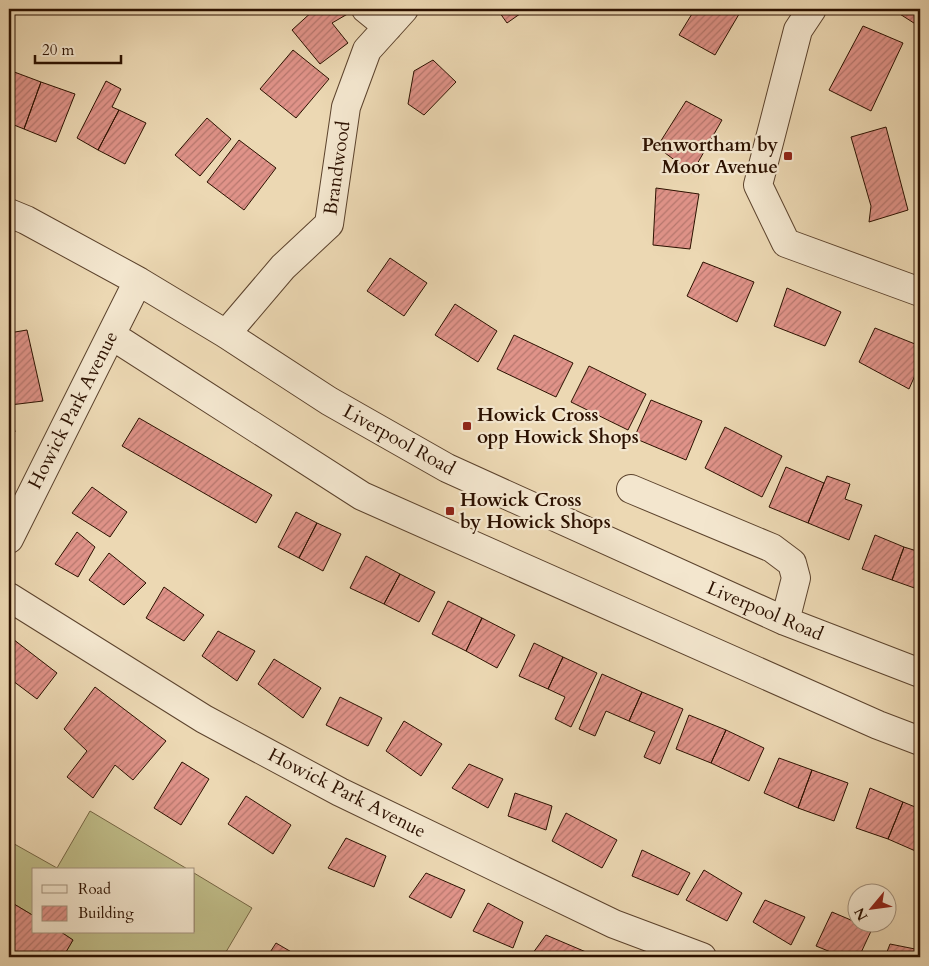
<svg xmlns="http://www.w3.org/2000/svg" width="929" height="966" font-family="Cardo,serif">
	<defs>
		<pattern id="building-hatch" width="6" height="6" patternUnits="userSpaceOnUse" patternTransform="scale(1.25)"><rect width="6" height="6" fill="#e09389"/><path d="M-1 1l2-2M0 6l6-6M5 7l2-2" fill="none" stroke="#b6776e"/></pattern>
	</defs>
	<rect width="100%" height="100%" fill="#ecd8b3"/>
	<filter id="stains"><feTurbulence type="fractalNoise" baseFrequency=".004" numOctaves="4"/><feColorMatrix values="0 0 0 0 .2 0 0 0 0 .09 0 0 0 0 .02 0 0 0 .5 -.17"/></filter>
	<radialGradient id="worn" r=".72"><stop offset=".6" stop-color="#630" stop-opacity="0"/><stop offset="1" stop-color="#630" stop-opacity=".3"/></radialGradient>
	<!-- garden -->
	<path fill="#bfbc88" stroke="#766644" d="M90,811L189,870H34V916L9,901V841L57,868Z
		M194,873L252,908L223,957H63L73,940L61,932H194Z"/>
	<!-- building -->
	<path fill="url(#building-hatch)" stroke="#2c1100" d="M315,9H348L351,12L332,23L348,43L320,64L292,30Z
		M497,9H527L507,23Z
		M695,9H742L715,55L679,35Z
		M892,9H920V21L917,25Z
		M863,26L903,43L871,111L829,90Z
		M293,50L329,79L296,118L260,89Z
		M433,60L456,82L424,115L408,104L414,71Z
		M9,70L41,82L24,129L9,123Z
		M106,81L121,89L112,107L119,110L98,150L77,138Z
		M41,82L75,94L56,142L24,129Z
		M686,101L722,120L692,173L657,147Z
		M119,110L146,123L125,164L98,150Z
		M207,118L231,139L200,176L175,155Z
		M886,127L908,210L869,222L871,206L851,137Z
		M239,140L276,168L244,210L207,182Z
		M656,188L699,194L690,249L653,245Z
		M390,258L427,283L404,316L367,291Z
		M703,262L754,282L737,322L687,296Z
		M787,288L841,312L825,346L774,326Z
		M455,304L497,331L478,362L435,335Z
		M875,328L920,346V364L909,389L859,362Z
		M27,330L43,401L10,405L9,399V333Z
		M514,335L573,363L556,397L497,369Z
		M589,366L646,394L628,430L571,402Z
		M651,400L702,421L686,460L634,438Z
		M9,405H10L15,432L9,433Z
		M139,418L272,495L256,523L122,446Z
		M725,427L782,456L762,497L705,468Z
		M786,467L824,483L808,523L769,507Z
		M827,476L850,484L845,499L862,505L849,540L808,523Z
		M92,487L127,512L110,537L72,513Z
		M296,512L317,523L299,558L278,547Z
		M317,523L341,534L323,571L299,558Z
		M77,532L95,547L78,577L55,564Z
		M875,535L904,547L892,580L862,569Z
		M904,547L920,552V590L892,580Z
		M109,553L146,583L124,605L89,580Z
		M366,556L400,574L384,604L350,588Z
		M400,574L435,592L419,622L384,604Z
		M164,587L204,615L184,641L146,618Z
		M448,601L482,618L466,651L432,634Z
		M482,618L515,635L497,668L466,651Z
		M218,631L255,651L237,681L202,656Z
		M9,636L57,673L37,699L9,678Z
		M534,643L563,657L548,689L519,676Z
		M563,657L597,673L571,727L555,719L565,697L548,689Z
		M274,659L321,688L303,718L258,684Z
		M602,674L642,692L629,721L606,711L595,736L579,729Z
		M95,687L166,741L133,780L115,765L93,798L67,777L87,751L64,729Z
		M642,692L683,709L660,764L644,757L655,732L629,721Z
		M340,697L382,718L368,746L326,725Z
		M689,715L726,730L711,763L676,749Z
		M404,721L442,744L421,776L386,751Z
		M726,730L764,748L749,781L711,763Z
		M779,758L812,770L798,808L764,793Z
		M182,762L209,779L181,825L154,808Z
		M469,764L503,779L488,808L452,788Z
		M812,770L848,783L834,821L798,808Z
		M870,788L903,802L888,839L856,828Z
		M515,793L552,806L546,830L508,816Z
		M246,796L291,825L273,854L228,824Z
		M903,802L920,809V853L888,839Z
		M566,813L617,840L602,868L552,841Z
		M346,838L386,856L374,887L328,868Z
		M642,850L690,873L678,895L632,876Z
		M704,870L742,893L727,921L686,900Z
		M426,873L465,890L451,918L409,897Z
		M765,900L805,917L791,945L753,922Z
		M9,901L34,916V932H61L73,940L63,957H9Z
		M488,903L523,922L513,948L473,931Z
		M832,912L872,929L859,957H843L816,946Z
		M546,935L586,952L583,957H530Z
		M276,943L300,957H267Z
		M890,944L920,950V957H885Z"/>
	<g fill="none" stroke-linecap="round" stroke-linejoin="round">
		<defs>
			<path id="minor" d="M366,9L388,27
				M812,9L798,30L758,185L786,243L920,292
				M9,213L26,220L138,281L226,334L329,401L447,468L785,621L920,673
				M226,334L283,267L329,224L346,107L367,50L404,9
				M111,335L362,496L878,725L920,741
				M631,489L772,548L792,563L796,578L785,621
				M9,539L138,281
				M9,597L204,719L340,792L614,924L702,957"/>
		</defs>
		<!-- minor casing -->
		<use href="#minor" stroke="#5c432d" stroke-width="30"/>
		<!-- minor -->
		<use href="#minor" stroke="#f3e6ce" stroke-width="28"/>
	</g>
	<!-- markers -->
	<g fill="#8f2418" stroke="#f3e6ce" stroke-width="2">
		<rect x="783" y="151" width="10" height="10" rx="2.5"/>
		<rect x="462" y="421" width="10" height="10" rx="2.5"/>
		<rect x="445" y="506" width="10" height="10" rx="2.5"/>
	</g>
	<g text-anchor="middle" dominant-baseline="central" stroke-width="4.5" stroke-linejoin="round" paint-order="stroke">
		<!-- poi labels -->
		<g font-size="19" font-weight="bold" fill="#2c1100" stroke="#f3e6ce" text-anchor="start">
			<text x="778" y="145" text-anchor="end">Penwortham by<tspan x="778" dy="22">Moor Avenue</tspan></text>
			<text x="477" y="415">Howick Cross<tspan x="477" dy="22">opp Howick Shops</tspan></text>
			<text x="460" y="500">Howick Cross<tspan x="460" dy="22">by Howick Shops</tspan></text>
		</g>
		<!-- street labels -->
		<g font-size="19" fill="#2c1100" stroke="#f3e6ce">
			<text transform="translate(337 168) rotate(-82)">Brandwood</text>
			<text transform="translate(73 410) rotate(-63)">Howick Park Avenue</text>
			<text transform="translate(399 440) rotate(29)">Liverpool Road</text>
			<text transform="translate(765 611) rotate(23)">Liverpool Road</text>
			<text transform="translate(347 793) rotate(27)">Howick Park Avenue</text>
		</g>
	</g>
	<!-- margin -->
	<rect width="929" height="966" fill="none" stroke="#ecd8b3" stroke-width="30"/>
	<rect x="10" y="10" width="909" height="946" fill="none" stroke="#2c1100" stroke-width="2.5"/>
	<rect x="15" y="15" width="899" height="936" fill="none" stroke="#2c1100"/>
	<!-- legend -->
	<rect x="32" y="868" width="162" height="65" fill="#f3e6ce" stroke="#a3917c"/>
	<rect x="42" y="885" width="25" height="8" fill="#f3e6ce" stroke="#a3917c"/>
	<text x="78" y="894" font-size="15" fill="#2c1100">Road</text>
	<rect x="42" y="906" width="25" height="15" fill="url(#building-hatch)" stroke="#a3917c"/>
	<text x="78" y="918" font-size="15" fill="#2c1100">Building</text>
	<!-- north arrow -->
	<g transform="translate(872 908) rotate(241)"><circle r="24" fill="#f3e6ce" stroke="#a3917c"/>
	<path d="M0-4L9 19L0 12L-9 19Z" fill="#8f2418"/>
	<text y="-8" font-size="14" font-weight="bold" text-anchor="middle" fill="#2c1100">N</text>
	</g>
	<!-- scale -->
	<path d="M35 55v8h86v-8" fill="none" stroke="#2c1100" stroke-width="2.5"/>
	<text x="42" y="55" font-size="15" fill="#2c1100" stroke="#f3e6ce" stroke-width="4" paint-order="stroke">20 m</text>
	<rect width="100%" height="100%" filter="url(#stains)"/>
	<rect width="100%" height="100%" fill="url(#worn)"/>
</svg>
